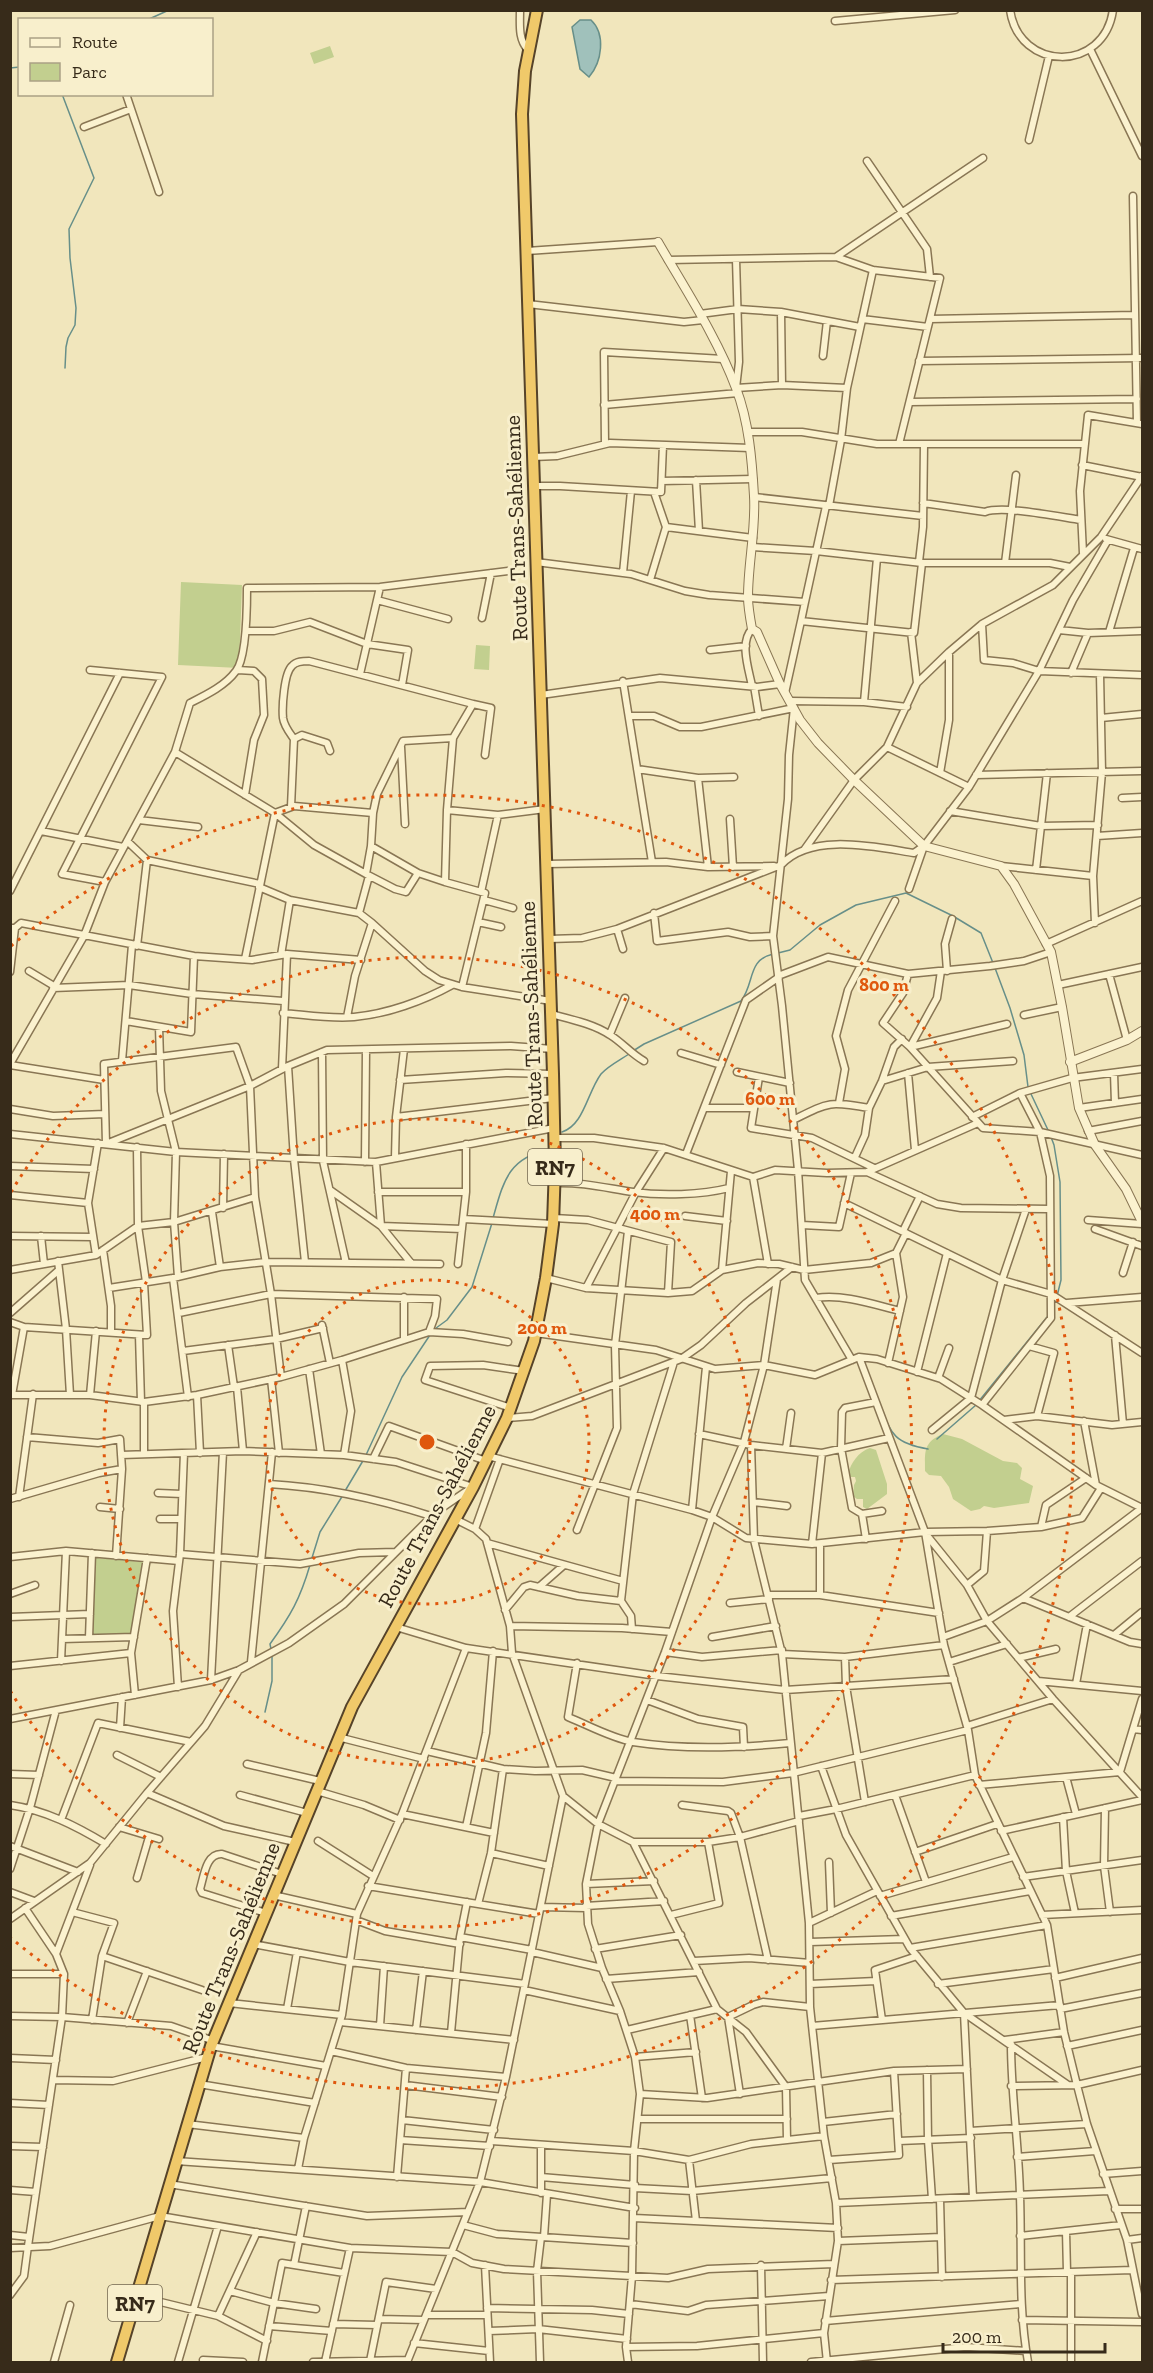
<svg xmlns="http://www.w3.org/2000/svg" width="1153" height="2373" font-family="'Zilla Slab',serif">
	<rect width="100%" height="100%" fill="#f1e6bc"/>
	<!-- green -->
	<path fill="#c2cf8f" d="M330,46L334,57L314,64L310,53Z
		M181,582L242,585L239,668L178,665Z
		M476,645L490,646L489,670L474,669Z
		M943,1434L962,1439L1003,1461L1017,1463L1022,1468L1020,1479L1033,1486L1029,1503L994,1508L984,1506L980,1509L971,1511L953,1499L949,1487L941,1476L929,1475L925,1471C925,1452 923,1442 943,1434Z
		M870,1448L876,1450L887,1484V1494L867,1509L863,1507V1499H857L853,1496L854,1485L856,1481L855,1477H850L848,1474C851,1463 858,1452 870,1448Z
		M96,1558L143,1562L132,1636H92Z"/>
	<!-- water -->
	<path fill="#a0c1bb" stroke="#678f89" stroke-width="1.5" d="M580,20H591C606,34 602,62 589,77L580,69L572,27Z"/>
	<g fill="none" stroke-linecap="round" stroke-linejoin="round">
		<!-- stream -->
		<path stroke="#678f89" stroke-width="1.5" d="M147,20L169,10
			M10,68L20,67
			M62,94L94,178L69,229L70,258L76,308L75,325L68,338L66,347L65,368
			M778,953L790,950L820,925L856,905L906,893L953,916L981,933L993,963
			M995,968L1010,1008L1024,1055L1028,1087
			M633,1051L644,1044L741,1001C755,983 747,960 773,954
			M1031,1094L1048,1130
			M562,1132C584,1125 587,1093 601,1074C608,1066 620,1060 629,1054
			M1051,1137L1054,1145L1060,1182L1061,1280L1057,1296
			M493,1218C503,1183 508,1157 549,1150
			M432,1331L447,1320L472,1287L492,1223
			M876,1394C891,1429 887,1442 928,1449
			M979,1401L1048,1316
			M937,1439L976,1405
			M366,1455L402,1377L430,1335
			M345,1491L364,1459
			M311,1561L320,1532L343,1495
			M271,1649L270,1644C291,1615 300,1599 310,1565
			M265,1712L272,1681V1654"/>
		<defs>
			<path id="minor" d="M520,10C520,25 518,39 528,50
				M1010,10C1019,72 1104,73 1113,10
				M835,21L955,10
				M1090,49L1142,156
				M126,94L159,192
				M84,127L131,109
				M1029,140L1049,56
				M867,161L927,249L930,277
				M1133,196L1137,423
				M527,251L658,242
				M836,257L983,158
				M736,259L739,362L736,388L782,385L847,388
				M668,260L836,257L873,270L940,278L899,444
				M528,304L684,322L703,320
				M781,312L782,385
				M700,314L738,309L781,312L860,327
				M862,319L928,327
				M930,319L1135,315
				M823,356L827,321
				M919,361L1142,358
				M910,402L1137,399
				M604,405L738,393
				M748,432H802L877,444H1085
				M605,444L604,352L723,359
				M533,457L557,456L610,443L750,448
				M1082,465L1142,477
				M696,480L699,531
				M662,481L753,479
				M534,486H560L661,492L663,445
				M754,497L923,516
				M923,503L985,512C1003,505 1060,517 1081,520
				M829,506L841,440L847,388L873,270
				M666,527L753,538
				M1106,539L1142,549
				M752,547L816,551L922,563L914,633L801,621L805,602
				M1083,553L1080,491L1088,415L1142,424
				M536,562L631,574L685,591L709,595L805,602L826,506
				M919,562L923,527L924,444
				M922,563H1050L1070,567
				M1005,563L1016,475
				M623,573L631,491
				M650,580L666,527L654,492
				M377,600L448,619
				M482,618L491,573
				M982,624L984,660L1013,663L1039,671L1142,675
				M752,629C739,642 749,670 752,686
				M1059,630L1088,633L1142,631
				M246,631H274L310,622L367,644L408,650L402,685
				M911,632L917,683
				M1109,632L1134,548
				M710,650L746,646
				M90,670L162,677L62,874L105,882
				M238,670L254,671L262,679L264,715L254,740L245,795
				M1071,673L1088,633
				M360,674L380,587
				M623,681L652,862
				M754,686L759,716
				M785,693L801,621
				M541,695L660,678L757,687L780,684
				M790,701L864,702L907,707
				M864,702L877,558
				M629,716H654L680,727H701L794,708L789,755L788,799L773,936L782,1006L798,1170L805,1280L852,1360
				M1101,718L1142,714
				M294,739C289,732 284,726 283,718C282,707 284,673 292,666C296,661 303,661 309,661L473,704
				M401,747L405,824
				M887,747L969,787L924,846L909,889
				M175,752L275,813L314,845L366,874L395,889L406,892L418,873L371,846L373,813L377,794L403,741L453,738L473,704L491,708L485,755
				M637,769L698,778L734,777
				M940,773L949,720V652
				M976,775L1142,771
				M698,778L708,867
				M969,787L1039,671L1073,600L1108,540
				M1122,798L1142,797
				M291,807L294,739L302,735L327,743L330,751
				M447,810L498,815L545,809
				M950,811L1041,826L1098,825
				M730,819L733,867
				M139,820L198,827
				M41,831L123,847
				M1097,836L1142,833
				M127,841L147,860L260,884
				M804,850L854,780L887,747L917,683L949,652L982,624L1053,585L1101,537L1142,476
				M546,864L666,862L708,867L774,866
				M1001,866L1093,876
				M1036,870L1047,773
				M418,873L445,882L447,810L453,738
				M366,874L371,846
				M445,882L485,893L462,987
				M259,887L290,900L359,913L372,923L425,971L439,980L462,987L551,1001
				M10,891L120,673
				M481,892L498,815
				M484,900L513,908
				M359,913L369,876
				M654,913L657,941L728,932L750,937L773,936
				M478,922L501,927
				M1095,923L1093,876L1102,772L1100,674
				M10,928H15L21,923L194,956L252,960L287,954L361,960
				M617,929L623,949
				M549,939L582,938L617,929L781,865C811,832 875,847 914,853L924,846
				M1046,944L1142,901
				M137,946L147,860
				M281,955L290,900
				M245,959L275,813L294,806L373,813
				M29,971L54,986
				M947,971L945,944L952,919
				M10,972L15,928
				M908,974L903,993L883,1023L910,1047L983,1128L1040,1132L1142,1155
				M1109,974L1127,1040
				M778,976L828,957L908,974L990,966L1024,961L1051,952
				M1058,985L1142,967
				M53,988L129,985L192,994L283,1001
				M283,1013C307,1015 330,1019 354,1017C387,1014 423,1001 452,985
				M551,1014C570,1019 594,1024 610,1035C623,1043 630,1053 644,1061
				M1024,1015L1062,1007
				M347,1017L355,976L372,923
				M126,1021L191,1032L194,956
				M159,1027L161,1091L176,1152L174,1222L178,1277
				M610,1034L625,998
				M910,1047L1007,1024
				M910,1047L937,998L941,971
				M322,1052L323,1161L346,1263
				M681,1053L721,1065
				M122,1061L132,945
				M10,1064L84,936L105,882L175,752L190,703C206,695 225,686 236,671C247,657 247,606 247,588L380,587L508,571
				M10,1065L104,1080
				M288,1066L294,1159L305,1262
				M282,1069L287,954
				M737,1072L790,1083
				M908,1073L915,1150
				M1114,1073L1115,1103
				M759,1077L751,1128L812,1138L874,1168
				M400,1080L506,1073L553,1074
				M882,1081L928,1067L1013,1061
				M839,1103L845,1069L836,1036L848,990L895,901
				M704,1108H754
				M1079,1108L1142,1099
				M10,1109L53,1116L105,1114
				M396,1117L553,1098
				M972,1117L1020,1093L1072,1078L1142,1069
				M793,1120C829,1102 829,1101 869,1108
				M1088,1131L1142,1121
				M10,1134L176,1152L376,1162L554,1128
				M554,1138H594L664,1148L753,1177L775,1170L827,1173L867,1172L978,1123
				M137,1147L138,1226L146,1282
				M686,1154L746,1000L779,977
				M855,1157L865,1135L869,1108L882,1081L894,1047L902,1039
				M395,1158L396,1117L404,1049
				M365,1162L366,1050
				M376,1162L381,1226L462,1229
				M10,1166L94,1169
				M867,1172L937,1204L961,1208L1049,1209
				M753,1177L768,1264
				M555,1183C582,1182 606,1188 633,1192C662,1196 701,1195 729,1188
				M330,1190L381,1226L411,1263
				M378,1192H466
				M10,1195L88,1203
				M844,1203L1002,1280L1051,1294L1142,1353
				M223,1208L224,1154
				M212,1212L220,1267
				M685,1216L727,1221
				M554,1218L588,1220L671,1242L668,1293
				M463,1219L553,1224
				M1088,1220L1142,1224
				M802,1225L839,1227L851,1173
				M1095,1229L1142,1246
				M903,1231L920,1196
				M10,1236L93,1237
				M41,1236L44,1264
				M103,1250L111,1306V1332
				M96,1255L88,1203L98,1143
				M58,1261L66,1329L70,1395
				M458,1264L466,1192V1144
				M10,1270L96,1255L138,1226L174,1222L255,1197
				M722,1270L731,1171
				M1123,1273L1133,1242
				M546,1278L586,1288L668,1293L692,1291L722,1270L758,1263L779,1264L804,1270L871,1263L896,1253
				M109,1288L173,1278
				M586,1288L636,1192L664,1148
				M816,1298C844,1294 872,1304 900,1311
				M1067,1303L1142,1297
				M10,1313L59,1270
				M179,1313L271,1294L437,1299L435,1316L429,1332
				M10,1322L24,1327L147,1335L144,1283
				M322,1325L330,1363
				M536,1333L656,1350L715,1369L764,1365L815,1375L859,1357L877,1359L941,1379L982,1405L1096,1485L1142,1508L1023,1598L987,1621L943,1637
				M139,1335L141,1402
				M1115,1335L1123,1424
				M404,1340V1297
				M228,1345L234,1387
				M1029,1346L1054,1353L1037,1416
				M183,1351L276,1339L323,1328
				M859,1357L925,1532L944,1645L968,1730L975,1775L1047,1925L1064,2032L1077,2085L1087,2124L1127,2240L1142,2314
				M342,1360L351,1411L344,1455
				M888,1363L903,1297L896,1253L906,1233
				M309,1369L321,1454
				M917,1372L947,1253
				M281,1377L271,1294L255,1197L250,1086L236,1047L104,1064L106,1144L250,1086L288,1066L327,1050L511,1046L553,1049
				M938,1378L949,1348
				M271,1379L279,1453
				M237,1387L243,1451L344,1455L396,1462L473,1487
				M10,1395H90L144,1402L197,1395L281,1377L342,1360L429,1332L463,1334L508,1342
				M12,1395L24,1327
				M90,1395L96,1331
				M197,1395L200,1453
				M188,1397L173,1278L220,1267L266,1262L440,1264
				M982,1405L1051,1318L1050,1176L1040,1132L1020,1093
				M511,1408L425,1380L430,1366L483,1365L524,1371
				M507,1418L532,1416L681,1359L701,1345L746,1303L792,1267
				M1004,1420L1037,1416L1112,1425L1142,1422
				M1084,1421L1096,1485
				M932,1430L971,1398L1002,1280L1026,1209
				M699,1434L751,1445L822,1453L889,1438
				M27,1437L98,1443L120,1439L122,1469L116,1556
				M751,1445L754,1540L782,1654L809,1923L810,2007L824,2136L836,2203L838,2241L824,2333L827,2362
				M786,1449L791,1413
				M144,1454V1402
				M121,1455L243,1451
				M488,1456L692,1510L712,1517L746,1538L812,1544L925,1532L987,1531L1041,1527L1082,1518L1101,1488
				M373,1459L389,1426L486,1461
				M269,1484C324,1487 378,1499 431,1516
				M158,1493L182,1494
				M19,1497L33,1394
				M10,1499L99,1473L122,1469
				M753,1502L787,1506
				M100,1507L120,1509
				M692,1510L706,1367
				M862,1514L852,1508L841,1448L842,1412L845,1408L876,1402
				M160,1519H181
				M455,1519L475,1529L486,1539L510,1626L512,1653L563,1796L598,1824L633,1842L717,2009L746,2032L786,2087L787,2140
				M1041,1527L1046,1505L1086,1478
				M475,1529L500,1459
				M577,1530L617,1428L615,1345L628,1231
				M925,1533L967,1585L987,1621L1053,1699L1142,1797
				M866,1539L862,1514L882,1511
				M487,1543L623,1581
				M812,1544L822,1453
				M820,1544V1595
				M180,1554L300,1564L359,1553L395,1552
				M10,1557L66,1551L179,1561
				M967,1585L984,1571L987,1531
				M539,1587L564,1565
				M10,1594L35,1585
				M768,1595H820L939,1613
				M1023,1598L1130,1642L1142,1644
				M730,1603L769,1599
				M505,1610L524,1587L530,1585L578,1596L621,1601
				M10,1617L90,1614
				M1069,1617L1142,1561
				M510,1626L622,1628L672,1632
				M396,1627L466,1648L657,1676L785,1690L954,1679
				M632,1629L631,1616L621,1601L633,1494L674,1362
				M1114,1635L1142,1612
				M712,1637L776,1626
				M89,1638L92,1553
				M62,1639L134,1637
				M665,1652L702,1657L782,1650
				M782,1654L845,1657L944,1645
				M845,1657L846,1686L865,1802
				M1018,1658L1056,1649
				M61,1661L66,1551
				M251,1662L272,1452
				M949,1662L1007,1644
				M577,1663L568,1717C588,1725 611,1738 633,1742C684,1750 738,1748 790,1743
				M10,1666L131,1653
				M211,1680L223,1452
				M1038,1681L1142,1691
				M1076,1684L1087,1624
				M178,1687L173,1611L180,1554L184,1453
				M135,1695L131,1653L147,1558
				M647,1700L698,1719L743,1727L744,1747
				M10,1719L211,1680L239,1670L289,1643L344,1604L436,1512L471,1488
				M967,1726L1053,1699
				M120,1728L122,1697
				M1133,1729L1142,1730
				M338,1737L424,1759
				M427,1751L503,1769L535,1771L582,1770L616,1778
				M117,1755L161,1777
				M247,1764L320,1781
				M821,1766L846,1835L910,1948L964,2013L1068,2085
				M10,1774L39,1775
				M1066,1777L1076,1814
				M615,1781L723,1782L793,1773L968,1730
				M979,1785L1120,1772L1142,1699
				M317,1791L364,1805L400,1820
				M147,1793L224,1826L295,1842
				M240,1795L307,1813
				M895,1795L926,1882
				M10,1805C45,1810 76,1826 106,1844
				M682,1805L728,1811L731,1813L740,1837L768,1960
				M1105,1808L1104,1866L1110,1912
				M402,1814L494,1833
				M799,1816L836,1809L975,1775
				M1063,1817L1066,1871L1075,1913
				M61,1820L98,1723L191,1742
				M119,1827L159,1839
				M466,1827L486,1733L493,1651
				M1001,1831L1142,1800
				M318,1841L373,1876
				M633,1842H708L740,1837L799,1821
				M10,1846L78,1872
				M915,1852L997,1824
				M491,1853L549,1866
				M829,1862L831,1913
				M10,1869L30,1808L56,1710
				M1023,1877L1142,1860
				M137,1878L149,1837
				M586,1884L654,1881
				M368,1886L539,1914
				M10,1892L34,1901
				M273,1895L357,1914
				M880,1896L1013,1857
				M478,1904L491,1853L503,1769
				M586,1906L664,1901
				M541,1907L586,1908
				M72,1912L114,1923L102,1956L92,2020
				M266,1913L202,1893L200,1889C204,1876 206,1853 222,1854L282,1874
				M671,1915L719,1903L708,1842
				M1042,1915L1142,1910
				M891,1916L1030,1891
				M10,1919L90,1863L147,1793L205,1726L239,1670
				M356,1920L385,1931L460,1944
				M809,1923L877,1891
				M460,1937L532,1950
				M810,1942L904,1939
				M253,1944L350,1962L525,1984
				M910,1948L1047,1925
				M595,1949L681,1935
				M532,1952L602,1968
				M56,1954L90,1865
				M102,1956L202,1990
				M694,1961L749,1958L810,1963
				M10,1974H64
				M1055,1978L1142,1958
				M606,1979L699,1972
				M810,1984L876,1981
				M938,1984L1054,1969
				M524,1990L620,2011
				M229,2003L342,2015
				M287,2009L297,1952
				M1060,2009L1142,1993
				M964,2013L973,2197
				M690,2015L702,2098
				M10,2016L62,2017L171,2026L214,2041
				M882,2020L875,1970L917,1956
				M340,2022L514,2040
				M127,2023L147,1971
				M380,2026L384,1966
				M812,2026L1060,2005
				M416,2030L423,1971
				M627,2030L717,2009
				M451,2033L460,1937L467,1902
				M1005,2040L1064,2032
				M1011,2044C1011,2095 1019,2146 1020,2196C1022,2253 1018,2306 1028,2362
				M211,2046L326,2066
				M1067,2046L1142,2030
				M331,2051L406,2068L506,2077
				M635,2057L696,2052
				M10,2058L56,2060
				M927,2070L928,2140L932,2199
				M53,2080L113,2081L207,2057
				M199,2084L315,2103
				M405,2085L502,2097
				M1011,2086L1077,2085L1142,2070
				M640,2094L707,2098L894,2071L967,2069
				M740,2094L728,2017L753,2005L763,2002L810,2007
				M10,2103L49,2105
				M638,2119H787
				M402,2120L494,2130
				M823,2122L897,2114
				M187,2124L304,2138
				M970,2131L1087,2124
				M400,2140L490,2146
				M491,2141L634,2151L689,2160L751,2144L824,2136
				M899,2141L971,2138
				M10,2146L43,2147
				M1017,2157L1095,2151
				M689,2160L696,2221
				M829,2160L899,2155L894,2071
				M176,2161L480,2182L635,2208
				M298,2169L304,2138L342,2015L357,1914L402,1814L466,1648
				M1103,2174L1142,2171
				M397,2177L406,2068
				M541,2177L635,2185
				M169,2184L367,2216L468,2212
				M635,2188L692,2191L832,2178
				M10,2190L36,2192
				M541,2193V2145
				M940,2199L942,2277
				M836,2203L1109,2191
				M1115,2209H1142
				M634,2218L838,2228
				M463,2225L497,2234L633,2243
				M1066,2231L1067,2272
				M10,2235L29,2237
				M1020,2236L1121,2225
				M544,2237L547,2194
				M1127,2240L1142,2238
				M838,2241L941,2237
				M10,2248L50,2246L160,2216L350,2248L452,2252L472,2263L504,2269L668,2278L708,2269L834,2264
				M294,2265L306,2206
				M485,2265L490,2362
				M761,2265L763,2362
				M1071,2272V2362
				M831,2280L1132,2270
				M230,2291L274,2303L316,2309
				M10,2295L24,2276L28,2246L62,2017L64,1974L56,1954L25,1908
				M136,2296L218,2316L267,2341
				M630,2304L688,2311L706,2305L829,2296
				M487,2308L592,2310L629,2314
				M426,2315H487
				M218,2316L257,2232
				M379,2319L424,2320
				M1022,2320L1142,2322
				M825,2321L1020,2304
				M333,2324L377,2325
				M269,2326L332,2331
				M489,2331L538,2329L627,2339
				M414,2343L489,2351
				M626,2347L697,2346L824,2333
				M203,2360L243,2362
				M370,2361L386,2282L436,2289
				M54,2362L70,2305
				M178,2362L218,2226
				M262,2362L282,2263L344,2273
				M313,2362L407,2360
				M325,2362L350,2248
				M407,2362L480,2182L506,2077L563,1796
				M540,2362L537,2271L541,2237
				M628,2362L626,2347L632,2276L634,2151L640,2094L635,2057L620,2011L602,1968L588,1924L586,1884L598,1824L665,1652L712,1517L744,1442L764,1365L777,1279
				M811,2362L966,2347L1026,2351"/>
			<path id="tertiary" d="M658,242C685,289 717,337 736,388C749,422 752,460 754,496C756,530 748,563 748,597C748,607 750,618 752,629L757,632L780,684L800,720L818,743L854,780L924,846L1001,866L1014,884L1051,952L1062,1007L1079,1108L1095,1145L1126,1189L1142,1222
				M1070,1062L1127,1040L1142,1031"/>
			<path id="trunk" d="M117,2362L211,2046L352,1707L473,1487L507,1418L534,1341L546,1278L553,1224L555,1166L553,1074L522,114L525,71L537,10"/>
		</defs>
		<!-- minor casing -->
		<use href="#minor" stroke="#897654" stroke-width="9"/>
		<!-- tertiary casing -->
		<use href="#tertiary" stroke="#897654" stroke-width="10"/>
		<!-- trunk casing -->
		<use href="#trunk" stroke="#564329" stroke-width="14"/>
		<!-- minor -->
		<use href="#minor" stroke="#fbf2cf" stroke-width="6"/>
		<!-- tertiary -->
		<use href="#tertiary" stroke="#fbf2cf" stroke-width="8"/>
		<!-- trunk -->
		<use href="#trunk" stroke="#f0c96a" stroke-width="10"/>
	</g>
	<!-- distance rings -->
	<g fill="none" stroke="#df570d" stroke-width="3" stroke-dasharray="3 6">
		<circle cx="427" cy="1442" r="162"/>
		<circle cx="427" cy="1442" r="323"/>
		<path d="M11 1192A485 485 0 1 1 11 1692"/>
		<path d="M11 946A647 647 0 1 1 11 1938"/>
	</g>
	<g text-anchor="middle" dominant-baseline="central" stroke-width="6" stroke-linejoin="round" paint-order="stroke">
		<!-- shield labels -->
		<g fill="#f8efcc" stroke="#71664f" stroke-width="1.5">
			<rect x="528" y="1149" width="54" height="36" rx="4.5"/>
			<rect x="108" y="2285" width="54" height="36" rx="4.5"/>
		</g>
		<g font-size="21" font-weight="bold" fill="#372b1a">
			<text x="555" y="1167">RN7</text>
			<text x="135" y="2303">RN7</text>
		</g>
		<!-- street labels -->
		<g font-size="22" fill="#372b1a" stroke="#f8efcc">
			<text transform="translate(516 528) rotate(-92)">Route Trans-Sahélienne</text>
			<text transform="translate(531 1014) rotate(-92)">Route Trans-Sahélienne</text>
			<text transform="translate(437 1506) rotate(-62)">Route Trans-Sahélienne</text>
			<text transform="translate(231 1948) rotate(-68)">Route Trans-Sahélienne</text>
		</g>
	</g>
	<circle cx="427" cy="1442" r="9" fill="#df570d" stroke="#f8efcc" stroke-width="3"/>
	<g font-size="18" text-anchor="middle" font-weight="bold" fill="#df570d" stroke="#f8efcc" stroke-width="6" stroke-linejoin="round" paint-order="stroke">
		<text x="884" y="991">800 m</text>
		<text x="770" y="1105">600 m</text>
		<text x="655" y="1220">400 m</text>
		<text x="542" y="1334">200 m</text>
	</g>
	<!-- border -->
	<rect width="1153" height="2373" fill="none" stroke="#372b1a" stroke-width="24"/>
	<!-- legend -->
	<rect x="18" y="18" width="195" height="78" fill="#f8efcc" stroke="#aba185" stroke-width="1.5"/>
	<rect x="30" y="38" width="30" height="9" fill="#fbf2cf" stroke="#aba185" stroke-width="1.5"/>
	<text x="72" y="48" font-size="18" fill="#372b1a">Route</text>
	<rect x="30" y="63" width="30" height="18" fill="#c2cf8f" stroke="#aba185" stroke-width="1.5"/>
	<text x="72" y="78" font-size="18" fill="#372b1a">Parc</text>
	<!-- scale -->
	<path d="M943 2343v9h162v-9" fill="none" stroke="#372b1a" stroke-width="3"/>
	<text x="952" y="2343" font-size="18" fill="#372b1a" stroke="#f8efcc" stroke-width="4.5" paint-order="stroke">200 m</text>
</svg>
